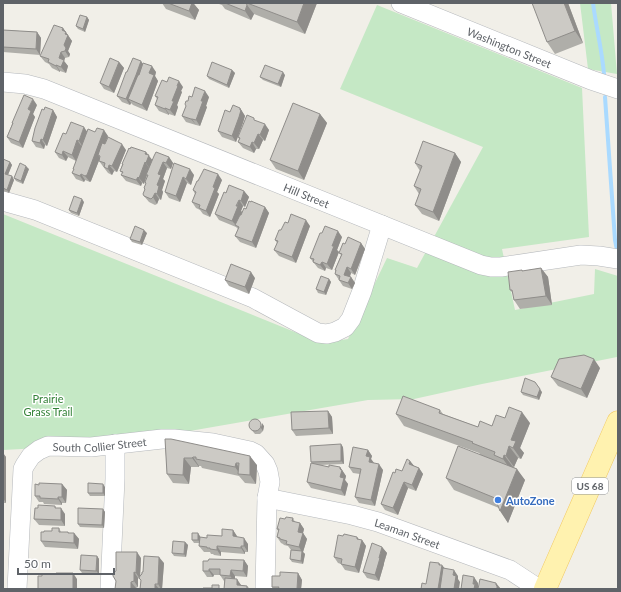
<svg xmlns="http://www.w3.org/2000/svg" width="621" height="592" font-family="Lato,sans-serif">
	<rect width="100%" height="100%" fill="#f1efe8"/>
	<!-- green -->
	<path fill="#c5e8c5" d="M580,3H611L617,74L588,69Z
		M377,5L582,88L589,237L502,249L515,310L594,294L595,269L618,276V354L617,357L482,384L414,399L368,400L115,444L3,450V214L322,343L348,339L387,258L417,268L483,147L340,89Z"/>
	<g fill="none" stroke-linecap="round" stroke-linejoin="round">
		<!-- stream -->
		<path stroke="#aadaff" stroke-width="4" d="M593,3C596,27 602,50 604,74
			M605,97L615,240L617,250"/>
		<defs>
			<g id="minor">
				<path id="s1" d="M401,3L591,80L618,89"/>
				<path id="s2" d="M3,82L25,84L44,89L481,265L491,267H501L581,255L599,256L618,259"/>
				<path d="M3,201L35,210L253,298L290,318L318,333L327,334L335,332L345,327L351,319L362,291L382,225"/>
				<path id="s3" d="M267,498L352,515L378,522L510,570L539,589"/>
				<path id="s4" d="M17,589L23,469L25,465L31,456L39,450L48,446L91,447L162,439H174L213,443L250,451L256,454L265,464L268,471L270,482L267,498L265,589"/>
				<path d="M110,589L115,479V444"/>
			</g>
			<path id="major" d="M545,589L618,422"/>
		</defs>
		<!-- minor casing -->
		<use href="#minor" stroke="#b5b8bc" stroke-width="20"/>
		<!-- major casing -->
		<use href="#major" stroke="#f2c960" stroke-width="23"/>
		<!-- minor -->
		<use href="#minor" stroke="#fff" stroke-width="19"/>
		<!-- major -->
		<use href="#major" stroke="#fff2af" stroke-width="22"/>
	</g>
	<!-- wall -->
	<path fill="#afaea9" d="M162,3H195L194,4L199,10L195,20L166,9Z
		M216,3H317L305,34L254,14L251,20L225,9L222,5Z
		M568,3L583,43L555,54L547,42Z
		M87,17L89,20L85,32L78,29L76,26Z
		M63,28L72,41L68,51L70,54L69,57L65,58L64,61L68,66L66,73L60,71V72L52,68L49,64L45,62L40,56Z
		M3,30L37,32L41,38L40,55L3,52Z
		M119,62L124,68L114,93L104,89L100,83Z
		M143,64L156,72L155,76L158,81L147,111L133,105L131,103L130,105L122,102L117,96L119,91Z
		M232,70L235,73L229,88L209,79L207,76Z
		M285,75L281,87L263,80L260,77Z
		M183,87L181,91L182,92L177,105L178,107L175,116L169,114V115L159,111L155,105L157,99L155,96Z
		M192,97H209L206,106L207,107L200,126L196,125L186,122L182,116L188,101Z
		M37,105L33,114L35,117L23,148L11,143L7,137L12,124V123Z
		M240,108L245,116L236,142L222,137L218,131L230,112Z
		M44,110H53L57,117L47,146L45,145L44,149L36,147L32,141Z
		M320,114L327,123L304,180L276,169L270,160Z
		M256,121L269,130L265,141L263,140L259,149H256L254,153L243,148L238,142L239,139L238,137Z
		M87,131L108,136L105,144L126,150L117,172L114,171L112,175L108,173L99,161L100,158L91,181L90,182L85,180L84,182L76,179L72,173L74,170L73,169L76,161L68,157L66,161L59,158L55,152L66,134Z
		M146,152L152,160L169,157L173,163L171,169L167,168L163,179L165,181L162,190L163,192L161,200L159,199L157,204L155,205L149,202L144,196L145,190L144,188L146,184L145,182L147,176V175L144,184L142,183L141,186L126,181L121,175L122,173L120,171L122,165V164Z
		M455,153L461,162L439,221L422,214L415,205L419,194L414,186L420,171L415,163Z
		M3,159L10,162L12,165L8,175L12,176L14,180L9,193L3,191Z
		M174,163L194,175L191,185L187,183L180,202L169,198L165,192Z
		M29,169L23,184L16,181L14,178Z
		M222,180L217,192L219,194L210,217L203,214L200,210L196,208L192,202L195,194L193,190L198,181Z
		M244,191L249,197L245,207L243,206L241,211L242,212L246,209L265,207L269,213L256,248L240,242L235,236L238,229L236,227L219,220L215,214L226,193Z
		M84,202L79,216L71,213L69,210Z
		M288,223L310,226L296,263L279,256L274,250L277,243L275,240L281,230Z
		M147,233L142,245L132,242L130,239Z
		M322,233L342,237L337,250L339,252L332,270L326,268L325,271L318,268L310,258Z
		M361,243L365,249L355,275L351,273L350,277H351L355,283L352,289L343,286L335,274L336,271L335,270L341,255L339,253L345,244Z
		M541,268L548,277L552,305L520,309L514,300L513,293L510,290L522,270L523,271Z
		M255,278L249,294L229,286L225,280Z
		M329,279L331,282L326,295L318,293L316,289Z
		M600,368L587,398L558,386L551,377Z
		M521,392H542L539,400L523,395Z
		M440,410L443,414L478,427L492,426L505,418L530,423L520,448L524,453L521,459L518,458L514,467L525,480L508,523L499,508L454,490L446,478L480,454L479,453L404,426L396,414Z
		M328,411L332,417L333,434L296,436L292,430Z
		M264,426L263,431L260,434H255L249,427Z
		M165,439L257,465L256,484L245,483L239,476L202,468L201,466H199V467H191L189,484L173,483L167,474Z
		M343,447L344,464L319,465L329,467H340L346,476L345,480L348,484L345,496L311,488L307,482L312,463L311,462Z
		M368,450L372,456L371,459L374,463L383,470L375,506L359,503L355,497L360,474L353,473L349,467Z
		M3,453L6,457V503H3Z
		M410,461L414,466L419,468L423,474L416,491L408,488L398,515L385,510L381,504L395,473L402,471Z
		M62,484L67,490L66,503H62V505L44,504L43,502H39L35,496Z
		M105,487V496H90L88,493Z
		M55,506L56,508L65,514V526L39,525L34,519L38,508Z
		M103,509L105,512L104,528L80,527L78,524Z
		M293,518L295,522L300,523L304,529L303,533L307,539L303,552L305,554L303,564L292,562L290,559L291,550L288,546L284,545L283,544L281,543L277,537L278,531L277,529L285,519Z
		M59,528L61,532H68L69,533H74L79,539L78,549L45,547L41,541L44,532L52,531Z
		M233,530L237,537L248,544V552H245V554L221,552V556L214,555L213,554H211L210,552H204L199,546L200,543H194L192,540L200,536V537L207,538L222,536Z
		M359,540H362L366,546L359,573L345,570L341,564L338,563L334,557Z
		M185,542L188,545L186,557L174,556L172,553Z
		M382,547L387,553L384,563V564L379,581L367,578L363,572Z
		M97,556L99,559V574L82,573L80,570Z
		M141,558L140,575L143,572L164,563L162,589H140L141,580L139,579L138,578V587L136,588V589H116Z
		M244,560L248,566L247,577L235,576V579L241,585L247,586L250,589H203H224V581L220,575H214L213,577H207L203,571L208,561Z
		M298,573L302,580L301,589H273L272,587L280,576Z"/>
	<!-- shaded-wall -->
	<path fill="#8f8d8a" d="M189,3H195L194,4L199,10L195,20L189,11Z
		M304,3H317L305,34L297,22Z
		M564,3H568L583,43L575,31Z
		M247,5L254,14L251,20L245,11Z
		M87,17L89,20L85,32L83,29Z
		M63,28L72,41L68,51L70,54L69,57L65,51L62,30Z
		M37,32L41,38L40,55L36,49Z
		M61,52L65,58L64,61L68,66L66,73L61,67L59,58Z
		M141,61L145,67L128,99L131,103L130,105L126,99Z
		M119,62L124,68L114,93L109,87Z
		M56,65L60,71V72L56,66Z
		M152,66L156,72L155,76L158,81L147,111L142,105L149,73Z
		M232,70L235,73L229,88L227,85Z
		M283,72L285,75L281,87L278,84Z
		M179,81L183,87L181,91L182,92L177,105L178,107L175,116L170,110L172,101Z
		M205,91L209,97L206,106L207,107L200,126L196,120L201,101Z
		M33,99L37,105L33,114L35,117L23,148L19,142L28,109Z
		M165,108L169,114V115L165,109Z
		M240,108L245,116L243,123L236,142L232,136Z
		M53,110L57,117L47,146L43,140Z
		M320,114L327,123L304,180L298,171Z
		M191,119H192L196,125Z
		M265,124L269,130L265,141L260,135Z
		M84,127L88,133L83,147L79,141Z
		M104,130L108,136L100,156L98,155L100,158L91,181L90,182L85,176Z
		M258,134L263,140L259,149L254,143Z
		M41,139L45,145L44,149L40,143Z
		M77,140L82,147L76,161L72,155Z
		M252,142L256,149L254,153L250,147Z
		M122,144L126,150L117,172L112,166Z
		M63,151L68,157L66,161L62,155Z
		M146,152L153,161L150,169L146,163L145,154Z
		M455,153L461,162L439,221L433,212Z
		M169,157L173,163L171,169L166,163Z
		M10,162L12,165L7,177L5,174Z
		M145,162L149,168L144,184L139,178Z
		M163,162L167,168L163,179L165,181L162,190L163,192L161,200L157,194V185L158,174Z
		M109,165L114,171L112,175L108,169Z
		M26,166L29,169L23,184L21,181Z
		M190,169L194,175L191,185L186,179Z
		M81,174L85,180L84,182L80,176Z
		M218,174L222,180L217,192L219,194L210,217L206,211L213,187Z
		M12,176L14,180L9,193L7,190Z
		M138,177L142,183L141,186L136,180Z
		M183,177L187,183L180,202L176,196Z
		M244,191L249,197L245,207L241,201Z
		M155,193L159,199L157,204L153,197Z
		M82,199L84,202L79,216L77,213Z
		M239,200L243,206L241,211L242,212L237,226L232,221Z
		M265,207L269,213L256,248L252,242Z
		M306,220L310,226L296,263L292,257Z
		M144,230L147,233L142,245L140,242Z
		M338,231L342,237L337,250L339,252L332,270L327,264L332,246Z
		M361,243L365,249L355,275L351,269Z
		M322,262L326,268L325,271L320,265Z
		M347,267L351,273L348,281L344,275Z
		M541,268L548,277L552,305L546,296Z
		M251,272L255,278L249,294L245,287Z
		M351,277L355,283L352,289L348,283Z
		M329,279L331,282L326,295L324,292Z
		M594,359L600,368L587,398L581,389Z
		M535,382L542,392L539,400L537,397Z
		M328,411L332,417L333,434L329,428Z
		M522,412L530,423L520,448L524,453L521,459L513,448L511,440Z
		M262,423L264,426L263,431L261,428Z
		M341,444L343,447L344,464L341,461Z
		M509,446L518,458L514,467L506,456Z
		M368,450L372,456L371,459L374,463L369,462L366,456Z
		M3,453L6,457V503L3,498Z
		M504,455L513,467L511,470L503,459Z
		M250,456L257,465L256,484L250,475Z
		M193,457L199,466V467L192,458Z
		M184,458L191,467L189,484L183,475Z
		M410,461L415,467L409,464Z
		M236,463L242,472L240,474L235,467Z
		M379,464L383,470L375,506L371,500Z
		M340,467L346,476L345,480L348,484L345,496L341,490L340,469Z
		M419,468L423,474L416,491L412,485Z
		M517,469L525,480L508,523L500,511Z
		M404,482L408,488L398,515L393,508Z
		M62,484L67,490L66,503L62,497Z
		M103,484L105,487V496L103,493Z
		M58,497L62,503V505L58,499Z
		M61,508L65,514V526L61,520Z
		M103,509L105,512L104,528L102,525Z
		M300,523L304,529L303,533L307,539L303,552L305,554L303,564L301,561L302,552L299,547L298,532Z
		M233,530L237,536V542L233,536Z
		M74,533L79,539L78,549L74,543Z
		M198,533L200,536V543L198,540Z
		M357,537L361,542L362,540L366,546L359,573L355,567Z
		M244,538L248,544V552L244,546Z
		M185,542L188,545L186,557L184,554Z
		M217,546L221,552V556L217,550Z
		M241,546L245,552V554L241,548Z
		M382,547L387,553L384,563V564L379,581L375,575Z
		M137,552L141,558L140,579L136,573Z
		M97,556L99,559V574L96,571Z
		M159,557L164,563L162,589H161L158,584Z
		M244,560L248,566L247,577L243,571Z
		M439,563L442,567V565L447,571L443,589H438Z
		M209,569L214,575L213,577L209,571Z
		M231,570L235,576V582L230,576Z
		M454,570L458,576V579L460,582L459,589H454L453,575Z
		M134,572L138,578V587L134,581Z
		M73,573L77,579V589H73Z
		M298,573L302,580L301,589H297Z
		M474,577L478,583V589H474L473,584Z
		M237,579L241,585H237Z
		M131,582L136,588V589H131Z
		M496,583L501,589H497L496,585Z
		M155,584L159,589H155Z"/>
	<!-- building -->
	<path fill="#cccac5" stroke="#8f8d8a" d="M168,3H192L189,11Z
		M225,3H246L247,5L245,11Z
		M247,3H304L297,22Z
		M532,3H564L575,31L547,42Z
		M80,15L87,17L83,29L76,26Z
		M54,25L63,28L62,30L66,32L65,34L68,35L64,45L66,48L65,51L61,52L59,58L64,60L61,67L56,65V66L48,62L49,59L40,56Z
		M3,30L37,32L36,49L3,47Z
		M110,58L119,62L109,87L100,83Z
		M133,58L141,61L136,75L126,99L117,96L119,91L126,72H127Z
		M212,62L232,70L227,85L207,76Z
		M143,63L152,66L149,73L154,75L142,105L128,99L138,75H139Z
		M265,65L283,72L278,84L260,77Z
		M169,77L179,81L177,86H178L172,101H174L170,110L165,108V109L155,105L158,97L155,96L162,80L167,82Z
		M195,87L205,91L201,101H203L196,120L192,119H191L182,116L186,106L185,104L186,101H188L189,96L192,97Z
		M24,95L33,99L28,109L31,111L19,142L7,137L13,123H12Z
		M293,103L320,114L298,171L270,160Z
		M233,105L240,108V110H241L239,117L232,136L218,131L225,110L230,112Z
		M45,107L53,110L43,140L41,139L40,143L32,141L35,128L42,109L44,110Z
		M247,115L254,118V120L265,124L260,135L258,134L254,143L252,142L250,147L238,142L240,138L238,137Z
		M71,122L84,127L79,141L77,140L72,155L63,151L62,155L55,152L63,133L66,134Z
		M97,128L104,130L87,175L85,176L81,174L80,176L72,173L74,169H73L88,129L95,132Z
		M108,137L122,144L112,166L109,165L108,169L104,167L105,163L99,161L100,156L98,155L102,143L105,144Z
		M423,141L455,153L433,212L415,205L421,189L414,186L422,166L415,163Z
		M131,147L146,152L145,154L149,155L146,163L145,162L139,178L138,177L136,180L121,175L123,172L120,171L123,164H122L129,148L130,149Z
		M156,152L169,157L166,163L163,162L158,174L161,175L157,185L159,186L157,194L155,193L153,197L151,199L144,196L143,194L145,189L144,188L146,183L145,182L148,175H146L154,156Z
		M3,159L10,162L5,174L12,176L7,190L3,188Z
		M20,163L26,166L21,181L14,178Z
		M174,163L190,169L186,179L183,177L176,196L165,192Z
		M204,169L218,174L213,187L215,188L206,211L199,208L200,205L192,202L196,192L193,190L197,181H198Z
		M229,185L244,191L241,201L239,200L236,206H238L232,221L215,214L224,192L226,193Z
		M74,196L82,199L77,213L69,210Z
		M249,201L251,202V201L265,207L252,242L235,236L239,227L235,225L240,215H241L244,208L246,209Z
		M291,214L306,220L292,257L274,250L278,241L275,240L279,230H281L285,222L288,223Z
		M135,226L144,230L140,242L130,239Z
		M325,226L338,231L332,246H334L327,264L322,262L320,265L313,262L314,259L310,258L320,233H322Z
		M348,237L361,243L351,269L347,267L344,275L351,277L348,283L339,280L340,276L335,274L336,270H335L342,254L339,253L343,243L345,244Z
		M231,264L251,272L245,287L225,280Z
		M541,268L546,296L514,300L512,290H510L508,272L522,270V271Z
		M321,276L329,279L324,292L316,289Z
		M584,355L594,359L581,389L551,377L559,359Z
		M525,378L535,382L540,389L537,397L521,392Z
		M403,396L440,410L439,413L478,427L480,421L492,426L496,415L505,418L509,407L522,412L511,440L516,441L513,448L509,446L506,456L504,455L503,459L494,455L495,452L472,443L473,442L396,414Z
		M328,411L329,428L292,430L291,412Z
		M249 425a6 6 0 1 1 12 0a6 6 0 1 1-12 0Z
		M165,439H171L250,456V475L238,474L239,463H236L235,467L196,459V457H193L192,458H184L183,475L167,474Z
		M341,444V461L311,462L310,446Z
		M458,446L517,469L500,511L495,498L446,478Z
		M353,447L368,450L366,456L370,457L369,462L379,464L371,500L355,497L361,469L349,467Z
		M407,459L410,461L409,464L419,468L412,485L404,482L393,508L381,504L393,472L395,473L396,469L402,471Z
		M311,463L329,467V465L340,467V469L342,470L340,477L344,478L341,490L307,482Z
		M39,483L62,484V497H58V499L40,498V496H35V484L39,485Z
		M88,483L103,484V493H88Z
		M38,505L55,506V508H61V520L34,519L35,508H38Z
		M78,508L103,509L102,525L78,524Z
		M286,517L293,518L292,521L300,523L298,532L303,533L299,547L286,544L287,541L280,539V538L277,537L279,529H277L280,518L285,519Z
		M52,528H59V532H68V533H74V543L41,541V532H44V531H52Z
		M222,529L233,530V536L244,538V546H241V548L217,546V550L210,549V548H207V547L199,546L200,537L207,538V535L222,536Z
		M192,533H198V540H192Z
		M344,534L357,537V539L362,540L355,567L341,564L342,559L334,557L338,535L343,536Z
		M173,541L185,542L184,554L172,553Z
		M372,543L382,547L379,558H380L375,575L363,572Z
		M291,550L302,551L301,561L290,559Z
		M116,552H137L136,573L134,572V581L131,582V589H115L116,581L113,576V573L116,571Z
		M81,555L97,556L96,571L80,570Z
		M144,556L159,557L158,584H155V589H140L141,580L139,578L140,576L142,574V572H143Z
		M209,559L244,560L243,571L231,570L230,576L220,575V569H209V571H203V561H208Z
		M430,562L439,563V565H442L438,589H421L422,583L426,584Z
		M443,568L454,570L453,575L456,576L454,589H440Z
		M280,572L298,573L297,589H278L279,587H272V576H280Z
		M56,573H73V589H38V576H42V574H56Z
		M463,575L474,577L473,584H475L474,589H461Z
		M225,578L237,579V585L247,586V589H203V588H212V585H219V589H224Z
		M480,579L496,583V585L497,586V589H478Z"/>
	<!-- markers -->
	<circle fill="#3f7fe0" stroke="#fff" stroke-width="1.5" cx="498" cy="500" r="4"/>
	<g text-anchor="middle" dominant-baseline="central" stroke-width="3" stroke-linejoin="round" paint-order="stroke">
		<!-- shield labels -->
		<rect fill="#fff" stroke="#8f9295" stroke-width="1" x="572" y="478" width="36" height="16" rx="3"/>
		<g font-size="10" font-weight="bold" fill="#5f6368">
			<text x="590" y="486">US 68</text>
		</g>
		<!-- street labels -->
		<g font-size="11" fill="#5f6368" stroke="#fff">
			<text stroke="none"><textPath href="#s1" startOffset="117">Washington Street</textPath></text>
			<text stroke="none"><textPath href="#s2" startOffset="325">Hill Street</textPath></text>
			<text stroke="none"><textPath href="#s4" startOffset="207">South Collier Street</textPath></text>
			<text stroke="none"><textPath href="#s3" startOffset="145">Leaman Street</textPath></text>
		</g>
		<!-- park labels -->
		<g font-size="11" fill="#348238" stroke="#fff">
			<text x="48" y="398">Prairie<tspan x="48" dy="13">Grass Trail</tspan></text>
		</g>
		<!-- shop labels -->
		<g font-size="11" font-weight="bold" fill="#366cbe" stroke="#fff" text-anchor="start">
			<text x="506" y="500">AutoZone</text>
		</g>
	</g>
	<!-- border -->
	<rect width="621" height="592" fill="none" stroke="#5f6368" stroke-width="8"/>
	<!-- scale -->
	<path d="M18 568v6h96v-6" fill="none" stroke="#5f6368" stroke-width="2"/>
	<text x="24" y="568" font-size="12" fill="#5f6368" stroke="#ffffff" stroke-width="3" paint-order="stroke">50 m</text>
</svg>
